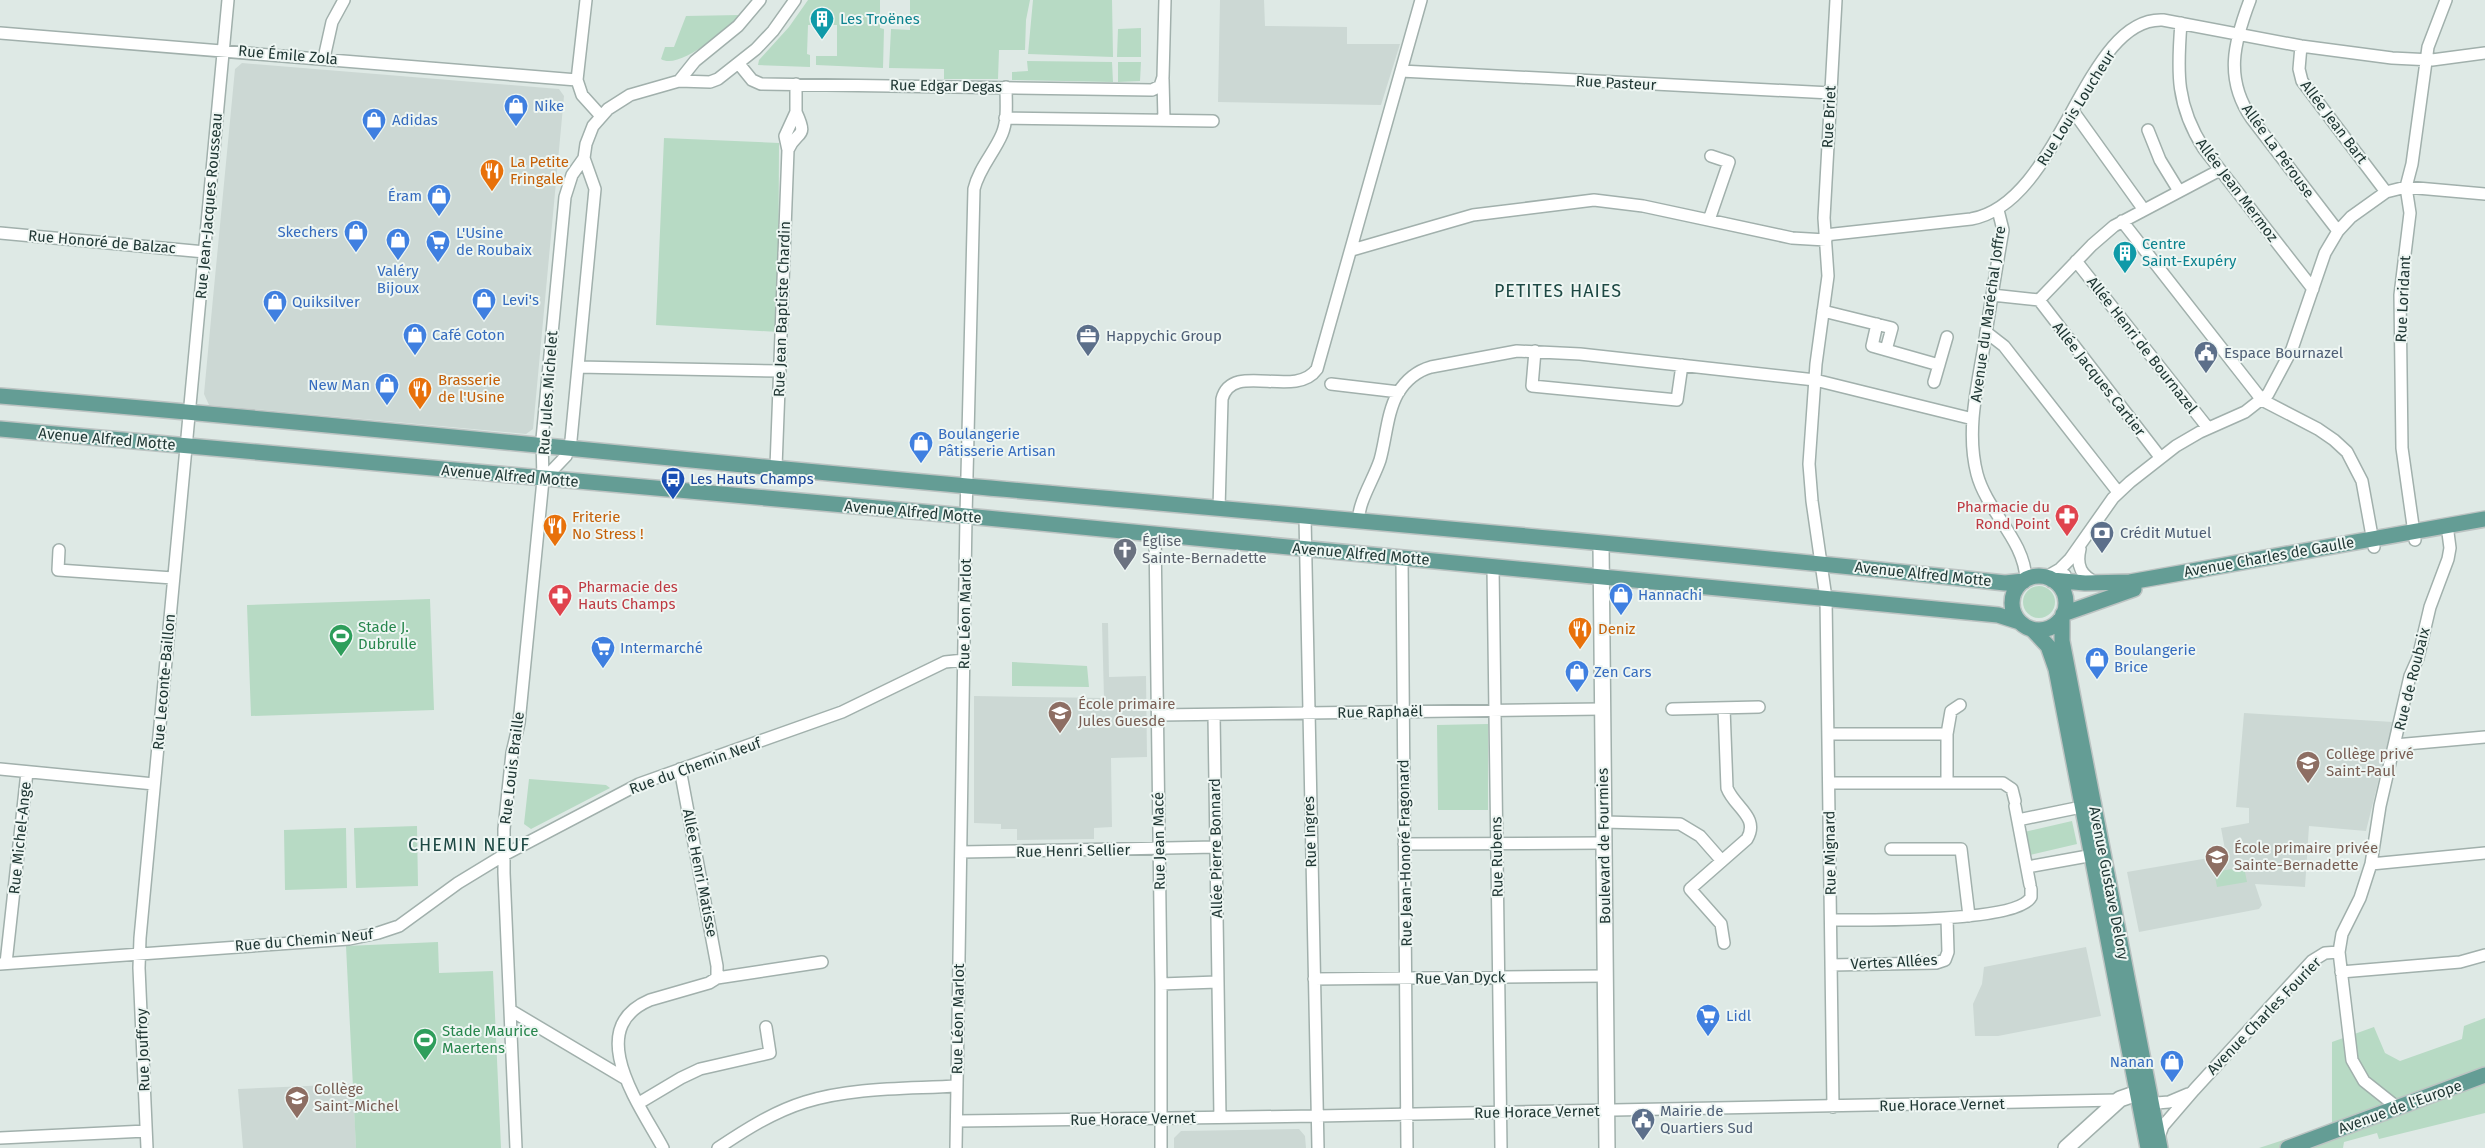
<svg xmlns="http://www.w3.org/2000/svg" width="2485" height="1148" font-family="'Fira Sans',sans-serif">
	<rect width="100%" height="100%" fill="#dee9e5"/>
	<!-- built -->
	<path fill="#ccd8d4" d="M1220,0H1264L1265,26L1347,27V44H1400L1381,105L1218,102Z
		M242,63L559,89L564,96L533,429L526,434L209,405L204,394L213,298L235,69Z
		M1102,623H1108L1109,677L1146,676L1147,757L1111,758L1112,827L1094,828V839L1017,840V829H1001V824L974,823V696L1104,698Z
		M2244,713L2393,722L2366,831L2309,826L2305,887L2255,884L2262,905L2259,909L2139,932L2127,872L2226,855L2221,828L2249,823V808L2236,807Z
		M2086,947L2101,1016L1998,1036H1975L1973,1004L1982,984L1984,967Z
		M353,1084L356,1148H243L238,1089Z
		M1299,1129L1305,1136L1306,1148H1174V1138L1181,1131Z"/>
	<!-- green -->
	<path fill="#b7dac4" d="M808,0H880V28L884,29L883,68L816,65V56H837V25H808L807,54L810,55V67L758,65L759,60L789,27Z
		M910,0H1030L1026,20L1025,50H999L998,79H944V69L889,68L891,29L910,30Z
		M1033,0H1112L1113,57L1028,54Z
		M740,15C728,28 679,71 661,59L665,47H674L686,16Z
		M1141,28V57H1117L1118,29Z
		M1027,61L1112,62L1113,82L1012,80V72L1028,71Z
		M1118,62H1141L1140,81L1118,82Z
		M664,138L779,143L778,332L656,325Z
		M2023 602a16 16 0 1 1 32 0a16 16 0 1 1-32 0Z
		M430,599L434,710L251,716L247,605Z
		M1012,662L1087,666L1089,687L1012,686Z
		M1488,724V810H1438L1437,725Z
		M529,779L606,785L610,788L531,829L524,824Z
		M2072,821L2077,844L2030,855L2024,832Z
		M417,826L418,886L356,888L354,828Z
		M346,828L347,888L285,890L284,830Z
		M2244,867L2247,882L2217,887L2214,872Z
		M438,942L439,973L493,971L501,1148H356L346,946Z
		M2485,1018V1113L2379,1139L2377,1133L2344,1142L2343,1148H2259L2332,1124V1042L2374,1027L2385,1053L2400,1061L2462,1039L2464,1026Z"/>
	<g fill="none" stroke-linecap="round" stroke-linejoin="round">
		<defs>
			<path id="minor" d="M586,0L577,80L582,95L601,116
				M2250,0C2234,42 2224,79 2252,119L2338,231
				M2181,23C2177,73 2176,105 2204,149L2313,289
				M0,33L577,80
				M2301,46L2299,69L2302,81L2386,192
				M324,58L332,22L344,0
				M739,64L752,80L761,84L1152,90L1160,86L1163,77L1165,0
				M1401,71L1831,93
				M1163,79L1164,120
				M679,81L695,61L738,26L760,0
				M2073,111L2144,210
				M1005,118L1213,121
				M2148,130L2160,160L2179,191
				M788,150C797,129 809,140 796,112
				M1998,210L2003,230C1996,269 1990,308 1984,346C1977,388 1966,432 1977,474C1987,512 2025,540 2026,580
				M1709,220L1729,162L1711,156
				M2122,221L2262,400L2318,429L2334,440L2347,452L2362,481L2374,547
				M0,233L205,252
				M1825,235L1971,219C2062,203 2084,16 2163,20L2301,46L2392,58L2432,60L2485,53
				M1352,250L1473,215L1594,200L1643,206L1792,238L1826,240
				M2076,261L2208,428
				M1992,295L2039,300L2092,245L2114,226L2220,170
				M2039,300L2160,457
				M1823,311L1892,328L1886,350
				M1877,324L1872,346L1939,365
				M1986,332L2004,346L2118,492
				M1535,351L1532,386L1677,400L1682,365
				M578,367L780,371
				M1934,382L1947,337
				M1331,384L1399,392
				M776,467L788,150L785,136L796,112V84
				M543,480L566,456L571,440L595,189L584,158L586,144L593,126L608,109L630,95L679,81L710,82L718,79L756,49L773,31L795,0
				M1219,509L1222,399C1232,360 1295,400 1317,369L1421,0
				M1305,517L1318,1148
				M1358,522C1359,500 1373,481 1380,460C1386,439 1387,412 1398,393C1406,380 1417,371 1431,367L1517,351L1580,354L1815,380L1973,419
				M1155,534L1161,984V1148
				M2415,540L2402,448L2400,295L2410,213L2406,187L2412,164L2428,47L2446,0
				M2080,549C2076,566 2081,576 2097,583
				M59,550L58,570L173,578
				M1402,558L1407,1148
				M1493,567L1501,1148
				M2046,577L2060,569L2070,559L2113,498L2130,482L2176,446L2200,432L2245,412L2268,394L2292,349L2325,253L2338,231L2351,217L2386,192L2406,187L2485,194
				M2065,596V575
				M1672,709L1759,707
				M1158,715L1602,709
				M1214,715L1220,1117
				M1828,734H1947L1951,711L1960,705
				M2395,745L2485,737
				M0,769L154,784
				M680,769L717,966V978
				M1947,782V734
				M1829,783H2003L2012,789L2015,801
				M2015,806L2030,885
				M2018,820L2091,805
				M1604,822L1680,824L1700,836L1722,861
				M1404,844L1604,843
				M1891,849H1961L1969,916
				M961,852L1216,847
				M2371,864L2485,853
				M2027,867L2099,854
				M1831,920C1863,920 2017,923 2031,897V889
				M1724,943L1721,924L1690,889L1747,839C1760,817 1734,807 1727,788L1724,708
				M6,963L27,772
				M0,964L349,939L378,933L399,926L458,883L504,855L639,784L842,712L945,662L964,660
				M1831,965L1936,963L1945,960L1948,952L1947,918
				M2341,972L2460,962L2485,955
				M1314,979L1605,976
				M1161,984L1217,982
				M510,1010L626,1079
				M639,1103L681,1078L700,1069L770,1053L766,1027
				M2144,1104L2169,1102L2188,1094
				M1833,1107L1826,598L1812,501L1809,464L1816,364L1828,276L1824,218L1836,0
				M2398,1108L2364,1081L2352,1060L2339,952L2342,934L2360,898L2371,864L2380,806L2410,676L2418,658L2430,607L2448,559L2450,548L2447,525
				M957,1121L1317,1116L2118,1100
				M0,1138L146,1131
				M2158,1139L2163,1126L2194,1090L2312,961L2325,953L2339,952
				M147,1148L139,968L140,938L228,0
				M516,1148L504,873V829L512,753L519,723L543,480L542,439L565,197L572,175L584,158
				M663,1148C641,1107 582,1029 650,1000L709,983L717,978L822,962
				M718,1148C745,1130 773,1112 805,1102C853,1087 907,1089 957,1086
				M956,1148L966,516L974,189C979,168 994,153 1002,134C1008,120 1006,102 1006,87"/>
			<path id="tertiary" d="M1601,544L1607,1148
				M2066,1148L2120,1099L2140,1092L2149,1097"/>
			<path id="primary" d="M0,396C323,422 645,457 967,486C1313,517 1660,546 2005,583L2024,581
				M0,429L966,516L1998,615L2020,622
				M2012 603a27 27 0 1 1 54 0a27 27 0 1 1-54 0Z
				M2052,580L2085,583L2130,582L2485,519
				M2063,614L2134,589
				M2062,617V641L2160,1148
				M2032,629L2048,646L2056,669L2148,1148
				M2288,1148L2485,1075"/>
		</defs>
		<!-- minor casing -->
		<use href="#minor" stroke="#a1b0ac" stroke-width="14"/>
		<!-- tertiary casing -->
		<use href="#tertiary" stroke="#a1b0ac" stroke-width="18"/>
		<!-- primary casing -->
		<use href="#primary" stroke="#bcc3c2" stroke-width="18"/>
		<!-- minor -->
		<use href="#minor" stroke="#fff" stroke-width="11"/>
		<!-- tertiary -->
		<use href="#tertiary" stroke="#fff" stroke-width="15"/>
		<!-- primary -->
		<use href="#primary" stroke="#649d95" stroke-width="15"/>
	</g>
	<!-- icons -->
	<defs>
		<symbol id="building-pin" viewBox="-11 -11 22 30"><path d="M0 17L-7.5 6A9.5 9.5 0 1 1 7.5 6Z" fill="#0f9aa8" stroke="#eef6f3"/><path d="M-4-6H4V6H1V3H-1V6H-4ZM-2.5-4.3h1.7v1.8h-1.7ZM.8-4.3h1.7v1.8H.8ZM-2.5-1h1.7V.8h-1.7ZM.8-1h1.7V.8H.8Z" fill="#fff"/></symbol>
		<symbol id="shop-pin" viewBox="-11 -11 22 30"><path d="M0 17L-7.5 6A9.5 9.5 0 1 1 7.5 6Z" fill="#3f7fe0" stroke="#eef6f3"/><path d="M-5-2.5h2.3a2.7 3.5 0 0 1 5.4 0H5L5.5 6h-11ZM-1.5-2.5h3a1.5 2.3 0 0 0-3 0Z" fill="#fff"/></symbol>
		<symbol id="restaurant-pin" viewBox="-11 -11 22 30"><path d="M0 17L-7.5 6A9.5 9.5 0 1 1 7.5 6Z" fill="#e8710a" stroke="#eef6f3"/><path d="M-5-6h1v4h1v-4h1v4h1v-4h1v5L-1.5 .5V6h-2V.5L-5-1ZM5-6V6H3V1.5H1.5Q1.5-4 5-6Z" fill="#fff"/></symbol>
		<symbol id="supermarket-pin" viewBox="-11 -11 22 30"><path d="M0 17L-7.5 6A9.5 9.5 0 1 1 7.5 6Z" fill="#3f7fe0" stroke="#eef6f3"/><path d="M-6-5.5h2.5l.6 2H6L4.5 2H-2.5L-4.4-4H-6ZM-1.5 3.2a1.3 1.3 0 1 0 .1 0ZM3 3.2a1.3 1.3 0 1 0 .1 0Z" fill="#fff"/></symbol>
		<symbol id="office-pin" viewBox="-11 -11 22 30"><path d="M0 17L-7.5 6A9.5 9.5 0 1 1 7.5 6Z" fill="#5c6f8a" stroke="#eef6f3"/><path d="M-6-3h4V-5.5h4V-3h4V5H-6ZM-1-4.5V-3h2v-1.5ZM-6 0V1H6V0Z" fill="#fff"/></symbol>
		<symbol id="civic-pin" viewBox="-11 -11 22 30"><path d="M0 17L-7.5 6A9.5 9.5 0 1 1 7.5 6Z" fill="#5c6f8a" stroke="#eef6f3"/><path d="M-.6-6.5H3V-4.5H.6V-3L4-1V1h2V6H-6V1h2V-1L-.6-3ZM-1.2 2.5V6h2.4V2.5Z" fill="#fff"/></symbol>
		<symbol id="bus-pin" viewBox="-11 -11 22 30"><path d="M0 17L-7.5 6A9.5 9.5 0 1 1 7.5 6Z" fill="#1a4fb4" stroke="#eef6f3"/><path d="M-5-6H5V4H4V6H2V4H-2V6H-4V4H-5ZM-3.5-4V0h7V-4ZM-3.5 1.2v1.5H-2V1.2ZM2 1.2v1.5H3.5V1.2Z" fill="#fff"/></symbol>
		<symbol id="pharmacy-pin" viewBox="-11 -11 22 30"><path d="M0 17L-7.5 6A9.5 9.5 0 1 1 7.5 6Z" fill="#e0444e" stroke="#eef6f3"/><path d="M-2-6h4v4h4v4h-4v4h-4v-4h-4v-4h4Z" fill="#fff"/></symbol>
		<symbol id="bank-pin" viewBox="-11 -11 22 30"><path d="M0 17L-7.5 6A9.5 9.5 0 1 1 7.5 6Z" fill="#5c6f8a" stroke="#eef6f3"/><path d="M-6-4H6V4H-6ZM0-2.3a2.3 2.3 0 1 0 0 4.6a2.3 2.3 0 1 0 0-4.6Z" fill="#fff"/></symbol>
		<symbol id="church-pin" viewBox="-11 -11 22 30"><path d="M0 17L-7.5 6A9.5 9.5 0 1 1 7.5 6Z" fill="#6b7280" stroke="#eef6f3"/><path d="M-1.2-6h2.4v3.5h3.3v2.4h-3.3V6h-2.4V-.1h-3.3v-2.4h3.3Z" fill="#fff"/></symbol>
		<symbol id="stadium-pin" viewBox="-11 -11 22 30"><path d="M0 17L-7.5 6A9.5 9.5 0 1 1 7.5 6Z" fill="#2e9e5b" stroke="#eef6f3"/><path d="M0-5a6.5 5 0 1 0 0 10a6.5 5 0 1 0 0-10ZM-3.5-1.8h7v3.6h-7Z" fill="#fff"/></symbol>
		<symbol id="school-pin" viewBox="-11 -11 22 30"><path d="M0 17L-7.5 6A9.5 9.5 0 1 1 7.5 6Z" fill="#8d6e63" stroke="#eef6f3"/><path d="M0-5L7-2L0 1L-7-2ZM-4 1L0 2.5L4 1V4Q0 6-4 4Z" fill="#fff"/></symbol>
	</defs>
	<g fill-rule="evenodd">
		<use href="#building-pin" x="808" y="5" width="28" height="38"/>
		<use href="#shop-pin" x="502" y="92" width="28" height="38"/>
		<use href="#shop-pin" x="360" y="106" width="28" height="38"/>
		<use href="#restaurant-pin" x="478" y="157" width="28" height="38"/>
		<use href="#shop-pin" x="425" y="182" width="28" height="38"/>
		<use href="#shop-pin" x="342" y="218" width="28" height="38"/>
		<use href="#shop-pin" x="384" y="226" width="28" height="38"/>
		<use href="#supermarket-pin" x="424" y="228" width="28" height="38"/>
		<use href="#building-pin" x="2111" y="239" width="28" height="38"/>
		<use href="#shop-pin" x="470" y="286" width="28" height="38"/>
		<use href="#shop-pin" x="261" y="288" width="28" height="38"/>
		<use href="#shop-pin" x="401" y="321" width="28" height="38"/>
		<use href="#office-pin" x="1074" y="322" width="28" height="38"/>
		<use href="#civic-pin" x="2192" y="339" width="28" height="38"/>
		<use href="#shop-pin" x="373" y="371" width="28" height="38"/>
		<use href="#restaurant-pin" x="406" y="375" width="28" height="38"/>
		<use href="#shop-pin" x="907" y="429" width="28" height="38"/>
		<use href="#bus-pin" x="659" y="465" width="28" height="38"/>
		<use href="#pharmacy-pin" x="2053" y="502" width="28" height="38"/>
		<use href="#restaurant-pin" x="541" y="512" width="28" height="38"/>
		<use href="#bank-pin" x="2088" y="519" width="28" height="38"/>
		<use href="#church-pin" x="1111" y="536" width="28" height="38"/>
		<use href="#shop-pin" x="1607" y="581" width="28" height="38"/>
		<use href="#pharmacy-pin" x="546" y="582" width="28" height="38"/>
		<use href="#restaurant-pin" x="1566" y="615" width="28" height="38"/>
		<use href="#stadium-pin" x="327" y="622" width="28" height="38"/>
		<use href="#supermarket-pin" x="589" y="634" width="28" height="38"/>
		<use href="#shop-pin" x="2083" y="645" width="28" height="38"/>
		<use href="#shop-pin" x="1563" y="658" width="28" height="38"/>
		<use href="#school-pin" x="1046" y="699" width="28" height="38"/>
		<use href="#school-pin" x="2294" y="749" width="28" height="38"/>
		<use href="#school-pin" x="2203" y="843" width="28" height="38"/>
		<use href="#supermarket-pin" x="1694" y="1002" width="28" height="38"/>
		<use href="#stadium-pin" x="411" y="1026" width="28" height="38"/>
		<use href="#shop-pin" x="2158" y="1048" width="28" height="38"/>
		<use href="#school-pin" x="283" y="1084" width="28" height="38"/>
		<use href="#civic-pin" x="1629" y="1106" width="28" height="38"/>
	</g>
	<g text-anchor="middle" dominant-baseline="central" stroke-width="4" stroke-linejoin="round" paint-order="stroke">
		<!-- culture labels -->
		<g font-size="15" fill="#0d838f" stroke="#eef6f3" text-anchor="start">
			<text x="840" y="19">Les Troënes</text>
			<text x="2142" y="244">Centre<tspan x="2142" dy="17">Saint-Exupéry</tspan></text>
		</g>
		<!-- street labels -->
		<g font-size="15" fill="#203734" stroke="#eef6f3">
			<text transform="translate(288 55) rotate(5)">Rue Émile Zola</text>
			<text transform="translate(1616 83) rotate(3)">Rue Pasteur</text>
			<text transform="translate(946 86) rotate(1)">Rue Edgar Degas</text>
			<text transform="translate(2076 108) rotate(-58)">Rue Louis Loucheur</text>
			<text transform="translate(1829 117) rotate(-87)">Rue Briet</text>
			<text transform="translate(2334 122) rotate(53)">Allée Jean Bart</text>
			<text transform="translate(2278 151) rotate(54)">Allée La Pérouse</text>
			<text transform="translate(2237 190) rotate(53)">Allée Jean Mermoz</text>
			<text transform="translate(209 206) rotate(-85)">Rue Jean-Jacques Rousseau</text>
			<text transform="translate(102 242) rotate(5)">Rue Honoré de Balzac</text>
			<text transform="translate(2403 299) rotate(-87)">Rue Loridant</text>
			<text transform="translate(782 309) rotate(-88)">Rue Jean Baptiste Chardin</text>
			<text transform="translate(1988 314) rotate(-82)">Avenue du Maréchal Joffre</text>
			<text transform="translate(2142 345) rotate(52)">Allée Henri de Bournazel</text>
			<text transform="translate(2099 379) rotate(52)">Allée Jacques Cartier</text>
			<text transform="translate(548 393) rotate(-86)">Rue Jules Michelet</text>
			<text transform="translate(107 439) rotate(5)">Avenue Alfred Motte</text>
			<text transform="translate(510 476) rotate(5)">Avenue Alfred Motte</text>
			<text transform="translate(913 512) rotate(5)">Avenue Alfred Motte</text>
			<text transform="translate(1361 554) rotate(5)">Avenue Alfred Motte</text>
			<text transform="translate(2269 557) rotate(-10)">Avenue Charles de Gaulle</text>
			<text transform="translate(1923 574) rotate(6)">Avenue Alfred Motte</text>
			<text transform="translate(965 614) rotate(-89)">Rue Léon Marlot</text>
			<text transform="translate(2412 679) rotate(-76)">Rue de Roubaix</text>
			<text transform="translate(164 682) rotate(-85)">Rue Leconte-Baillon</text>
			<text transform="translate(1380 712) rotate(-1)">Rue Raphaël</text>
			<text transform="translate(695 766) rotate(-20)">Rue du Chemin Neuf</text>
			<text transform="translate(512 768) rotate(-83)">Rue Louis Braille</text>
			<text transform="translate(1310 832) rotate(-92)">Rue Ingres</text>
			<text transform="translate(20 838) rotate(-84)">Rue Michel-Ange</text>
			<text transform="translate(1159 841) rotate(-91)">Rue Jean Macé</text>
			<text transform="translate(1604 846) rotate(-91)">Boulevard de Fourmies</text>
			<text transform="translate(1216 848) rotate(-91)">Allée Pierre Bonnard</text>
			<text transform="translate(1073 851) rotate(-1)">Rue Henri Sellier</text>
			<text transform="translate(1405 853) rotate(-91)">Rue Jean-Honoré Fragonard</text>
			<text transform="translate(1830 853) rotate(-91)">Rue Mignard</text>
			<text transform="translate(1497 857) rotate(-91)">Rue Rubens</text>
			<text transform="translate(700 873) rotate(79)">Allée Henri Matisse</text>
			<text transform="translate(2109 883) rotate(79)">Avenue Gustave Delory</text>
			<text transform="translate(304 940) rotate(-5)">Rue du Chemin Neuf</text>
			<text transform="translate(1894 962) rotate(-3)">Vertes Allées</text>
			<text transform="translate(1460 978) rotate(-1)">Rue Van Dyck</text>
			<text transform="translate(2264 1016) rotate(-46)">Avenue Charles Fourier</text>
			<text transform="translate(958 1019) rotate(-89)">Rue Léon Marlot</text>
			<text transform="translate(143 1050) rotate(-92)">Rue Jouffroy</text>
			<text transform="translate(1942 1105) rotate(-1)">Rue Horace Vernet</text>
			<text transform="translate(2400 1107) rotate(-20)">Avenue de l'Europe</text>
			<text transform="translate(1537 1112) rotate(-1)">Rue Horace Vernet</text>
			<text transform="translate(1133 1119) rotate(-1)">Rue Horace Vernet</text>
		</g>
		<!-- shop labels -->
		<g font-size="15" fill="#366cbe" stroke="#eef6f3" text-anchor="start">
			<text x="534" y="106">Nike</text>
			<text x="392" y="120">Adidas</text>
			<text x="422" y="196" text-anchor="end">Éram</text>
			<text x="338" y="232" text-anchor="end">Skechers</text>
			<text x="456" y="233">L'Usine<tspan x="456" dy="17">de Roubaix</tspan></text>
			<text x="398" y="271" text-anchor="middle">Valéry<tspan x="398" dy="17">Bijoux</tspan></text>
			<text x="502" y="300">Levi's</text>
			<text x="292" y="302">Quiksilver</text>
			<text x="432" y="335">Café Coton</text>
			<text x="370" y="385" text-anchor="end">New Man</text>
			<text x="938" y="434">Boulangerie<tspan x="938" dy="17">Pâtisserie Artisan</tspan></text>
			<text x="1638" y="595">Hannachi</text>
			<text x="620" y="648">Intermarché</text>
			<text x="2114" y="650">Boulangerie<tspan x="2114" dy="17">Brice</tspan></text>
			<text x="1594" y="672">Zen Cars</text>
			<text x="1726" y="1016">Lidl</text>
			<text x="2154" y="1062" text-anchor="end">Nanan</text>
		</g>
		<!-- food labels -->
		<g font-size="15" fill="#c56008" stroke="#eef6f3" text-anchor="start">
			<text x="510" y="162">La Petite<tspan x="510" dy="17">Fringale</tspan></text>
			<text x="438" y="380">Brasserie<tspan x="438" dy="17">de l'Usine</tspan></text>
			<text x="572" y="517">Friterie<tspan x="572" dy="17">No Stress !</tspan></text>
			<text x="1598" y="629">Deniz</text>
		</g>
		<!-- service labels -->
		<g font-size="15" fill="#4e5e75" stroke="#eef6f3" text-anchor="start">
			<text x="1106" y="336">Happychic Group</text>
			<text x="2224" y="353">Espace Bournazel</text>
			<text x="2120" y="533">Crédit Mutuel</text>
			<text x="1660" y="1111">Mairie de<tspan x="1660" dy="17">Quartiers Sud</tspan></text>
		</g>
		<!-- transit labels -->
		<g font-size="15" fill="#164399" stroke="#eef6f3" text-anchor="start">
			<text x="690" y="479">Les Hauts Champs</text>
		</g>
		<!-- health labels -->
		<g font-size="15" fill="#be3a42" stroke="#eef6f3" text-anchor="end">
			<text x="2050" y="507">Pharmacie du<tspan x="2050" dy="17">Rond Point</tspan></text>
			<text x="578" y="587" text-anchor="start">Pharmacie des<tspan x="578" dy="17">Hauts Champs</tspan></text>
		</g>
		<!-- worship labels -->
		<g font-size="15" fill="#5b616d" stroke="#eef6f3" text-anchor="start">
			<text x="1142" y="541">Église<tspan x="1142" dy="17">Sainte-Bernadette</tspan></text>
		</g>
		<!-- leisure labels -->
		<g font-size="15" fill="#27864d" stroke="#eef6f3" text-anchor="start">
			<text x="358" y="627">Stade J.<tspan x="358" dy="17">Dubrulle</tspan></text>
			<text x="442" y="1031">Stade Maurice<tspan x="442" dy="17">Maertens</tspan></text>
		</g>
		<!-- education labels -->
		<g font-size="15" fill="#785e54" stroke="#eef6f3" text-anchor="start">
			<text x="1078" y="704">École primaire<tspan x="1078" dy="17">Jules Guesde</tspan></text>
			<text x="2326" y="754">Collège privé<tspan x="2326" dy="17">Saint-Paul</tspan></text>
			<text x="2234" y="848">École primaire privée<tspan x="2234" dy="17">Sainte-Bernadette</tspan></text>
			<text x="314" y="1089">Collège<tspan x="314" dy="17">Saint-Michel</tspan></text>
		</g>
		<!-- quarter labels -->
		<g font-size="18" letter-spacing="1" fill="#1d4843" stroke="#eef6f3">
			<text x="1558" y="291">PETITES HAIES</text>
			<text x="469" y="845">CHEMIN NEUF</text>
		</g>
	</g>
</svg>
